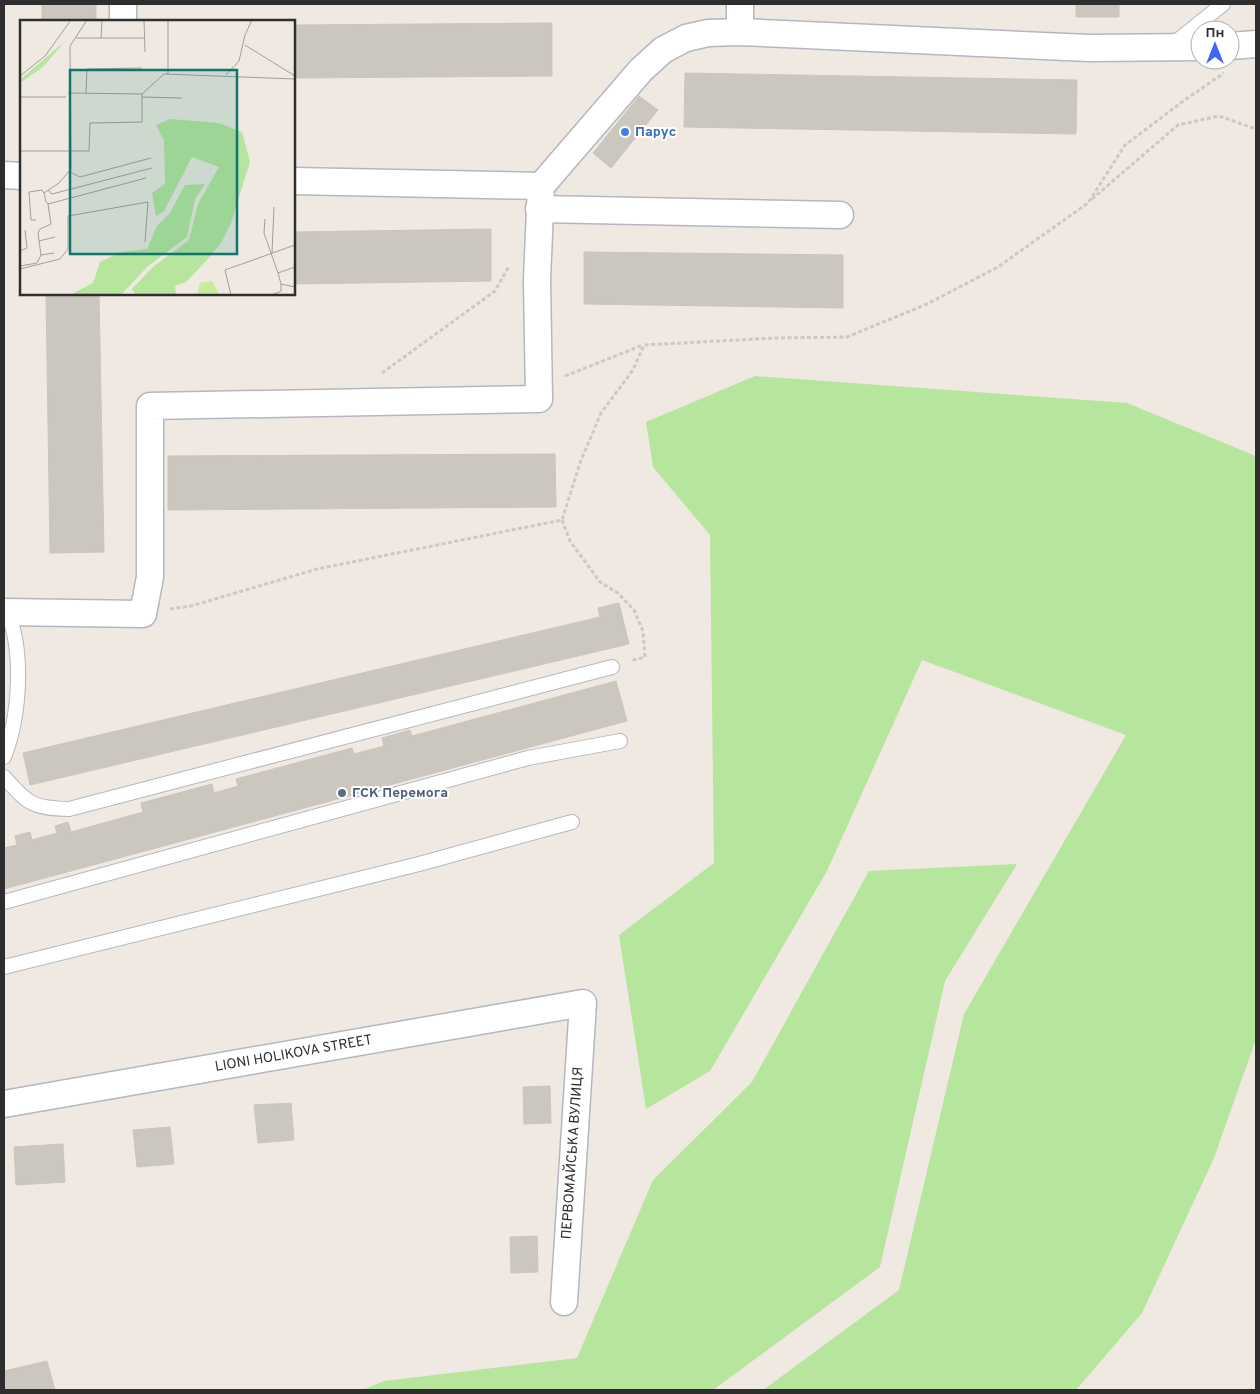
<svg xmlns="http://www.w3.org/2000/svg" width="1260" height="1394" font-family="Overpass,sans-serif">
	<rect width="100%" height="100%" fill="#efe9e1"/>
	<!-- green -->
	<path fill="#b6e59e" d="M755,376L1127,403L1256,456V1039L1214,1158L1142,1313L1076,1390H763L899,1290L964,1014L1126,735L922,660L827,871L710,1071L646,1109L619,935L714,863L710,535L653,467L646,422Z
		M1017,864L945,981L880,1267L713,1390H363L384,1381L577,1358L653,1180L752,1082L869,871Z"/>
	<!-- building -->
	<path fill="#cbc7bf" stroke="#cbc5ba" d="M42,4H96V21H42Z
		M1076,4H1119V17H1076Z
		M552,23V76L294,78V25Z
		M685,73L1077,80L1076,134L684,127Z
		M639,96L658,110L611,168L593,153Z
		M491,229V281L294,284V232Z
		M584,252L843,255V308L584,304Z
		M46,294H99L104,552L50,553Z
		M555,454L556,507L168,510V456Z
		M619,603L629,644L30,785L23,753L600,617L598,608Z
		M616,681L627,721L4,889V848L17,845L15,836L30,832L32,840L57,833L55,826L68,822L71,832L143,812L141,803L212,784L214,793L238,786L236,779L352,748L354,754L384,746L382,738L410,730L412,736Z
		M550,1086L551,1123L524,1124L523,1087Z
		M291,1103L294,1140L258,1143L254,1105Z
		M170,1127L174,1164L137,1167L133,1130Z
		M63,1144L65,1182L16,1185L14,1147Z
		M537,1236L538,1272L511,1273L510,1237Z
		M47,1361L55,1390H5L4,1371Z"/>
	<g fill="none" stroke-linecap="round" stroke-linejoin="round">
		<defs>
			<path id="lane" d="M1171,46L1223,4
				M4,757C20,716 25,648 5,607
				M4,777C29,804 31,808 69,809L612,667
				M4,902L528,758L620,741
				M4,967L419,864L572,822"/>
			<g id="street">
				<path d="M740,4V32"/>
				<path d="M123,21V4"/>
				<path d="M1230,46L1256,44"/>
				<path d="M4,175L21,176"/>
				<path d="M294,181L541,186L641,70L663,50L686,38L708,33L740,32L1089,48L1200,47"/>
				<path d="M539,209L840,215"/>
				<path d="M4,612L143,614L150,577V406L539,399L537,280L541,186"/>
				<path id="s1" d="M4,1104L583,1003L564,1302"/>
			</g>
		</defs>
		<!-- lane casing -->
		<use href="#lane" stroke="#b4b7c1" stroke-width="16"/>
		<!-- street casing -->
		<use href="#street" stroke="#b4b7c1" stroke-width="29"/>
		<!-- path -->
		<path stroke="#c9c9c9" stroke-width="3" stroke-dasharray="4 2.5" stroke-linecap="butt" d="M1092,199L1178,125L1219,116L1256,129
			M382,373L495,291L509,266
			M565,376L643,345
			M562,520L570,541L600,582L618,593L634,610L643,631L645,657L630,661
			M170,609L191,606L317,569L562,520L580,463L601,413L633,370L644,345L775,338L847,337L927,304L998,267L1088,203L1125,145L1182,102L1224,73"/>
		<!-- lane -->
		<use href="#lane" stroke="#fff" stroke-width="14"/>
		<!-- street -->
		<use href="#street" stroke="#fff" stroke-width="26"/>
	</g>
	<!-- markers -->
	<circle fill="#3f7fe0" stroke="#fff" stroke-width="2" cx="625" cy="132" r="5"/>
	<circle fill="#5c6f8a" stroke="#fff" stroke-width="2" cx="342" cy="793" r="5"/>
	<g text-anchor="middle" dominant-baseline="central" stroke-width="4" stroke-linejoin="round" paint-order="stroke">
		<!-- shop labels -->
		<g font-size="14" font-weight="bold" fill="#366cbe" stroke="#fff" text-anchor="start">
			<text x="635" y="132">Парус</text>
		</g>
		<!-- service labels -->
		<g font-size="14" font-weight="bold" fill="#4e5e75" stroke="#fff" text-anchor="start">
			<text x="352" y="793">ГСК Перемога</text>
		</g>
		<!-- street labels -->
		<g font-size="14" fill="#2e2e2e" stroke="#fff">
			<text stroke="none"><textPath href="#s1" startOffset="294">LIONI HOLIKOVA STREET</textPath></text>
			<text transform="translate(573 1153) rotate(-86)">ПЕРВОМАЙСЬКА ВУЛИЦЯ</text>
		</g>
	</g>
	<!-- overview -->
	<g transform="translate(20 20)">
		<rect width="275" height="275" fill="#efe9e1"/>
		<path d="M45,21L23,47L0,63V60ZM150,99L199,103L222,112L230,142L211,203L201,223L187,240L166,262L155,266L156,275H116L112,269L133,247L169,220L178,184L199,147L172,137L144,191L136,196L132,173L145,164L144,120L136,105ZM185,164L175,179L167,217L127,247L101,275H50L73,263L80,242L101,232L127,229L137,206L150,193L165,165Z" fill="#b6e59e"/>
		<path d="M192,261L200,275H177L180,263Z" fill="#c9ec9a"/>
		<path fill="none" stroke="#a29e99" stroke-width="1" d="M67,0L50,26L51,149L39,163L24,173L26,182L28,184L126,158M124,0L125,32M148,0V54M56,18H125M81,18L82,0M225,25L275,56M206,55L219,41L225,15L232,0M0,56L25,36L51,0M48,73L122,74L144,54L275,59M66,73L67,49L122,48M0,77H46M122,77L162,78M0,131H69L70,103L122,102V74M50,152L60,157L131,138M28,170L32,174L132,148M245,199L244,213L258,253M16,200H11L9,172L22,170L24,173M19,221L35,217M0,231L7,228L5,210M252,233L254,187M21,235L18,213L20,209L31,204L28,184M0,246L17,243L21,235L34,233M275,247L258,253L261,264L275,267M0,249L40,239L48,229V196L128,182L125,222M211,275L205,250L275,225M252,275L261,271V264"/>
		<path fill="#0f766e" fill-opacity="0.15" stroke="#0f766e" stroke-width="2.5" d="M50,50H217V234H50Z"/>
		<rect width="275" height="275" fill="none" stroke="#2e2e2e" stroke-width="2.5"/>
	</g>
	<!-- border -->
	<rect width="1260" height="1394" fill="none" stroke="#2e2e2e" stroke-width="10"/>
	<!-- north arrow -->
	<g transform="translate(1215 45)"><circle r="24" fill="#ffffff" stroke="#ababab"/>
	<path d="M0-4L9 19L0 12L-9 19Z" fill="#4264fb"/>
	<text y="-8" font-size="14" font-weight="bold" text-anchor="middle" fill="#2e2e2e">Пн</text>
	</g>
</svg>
